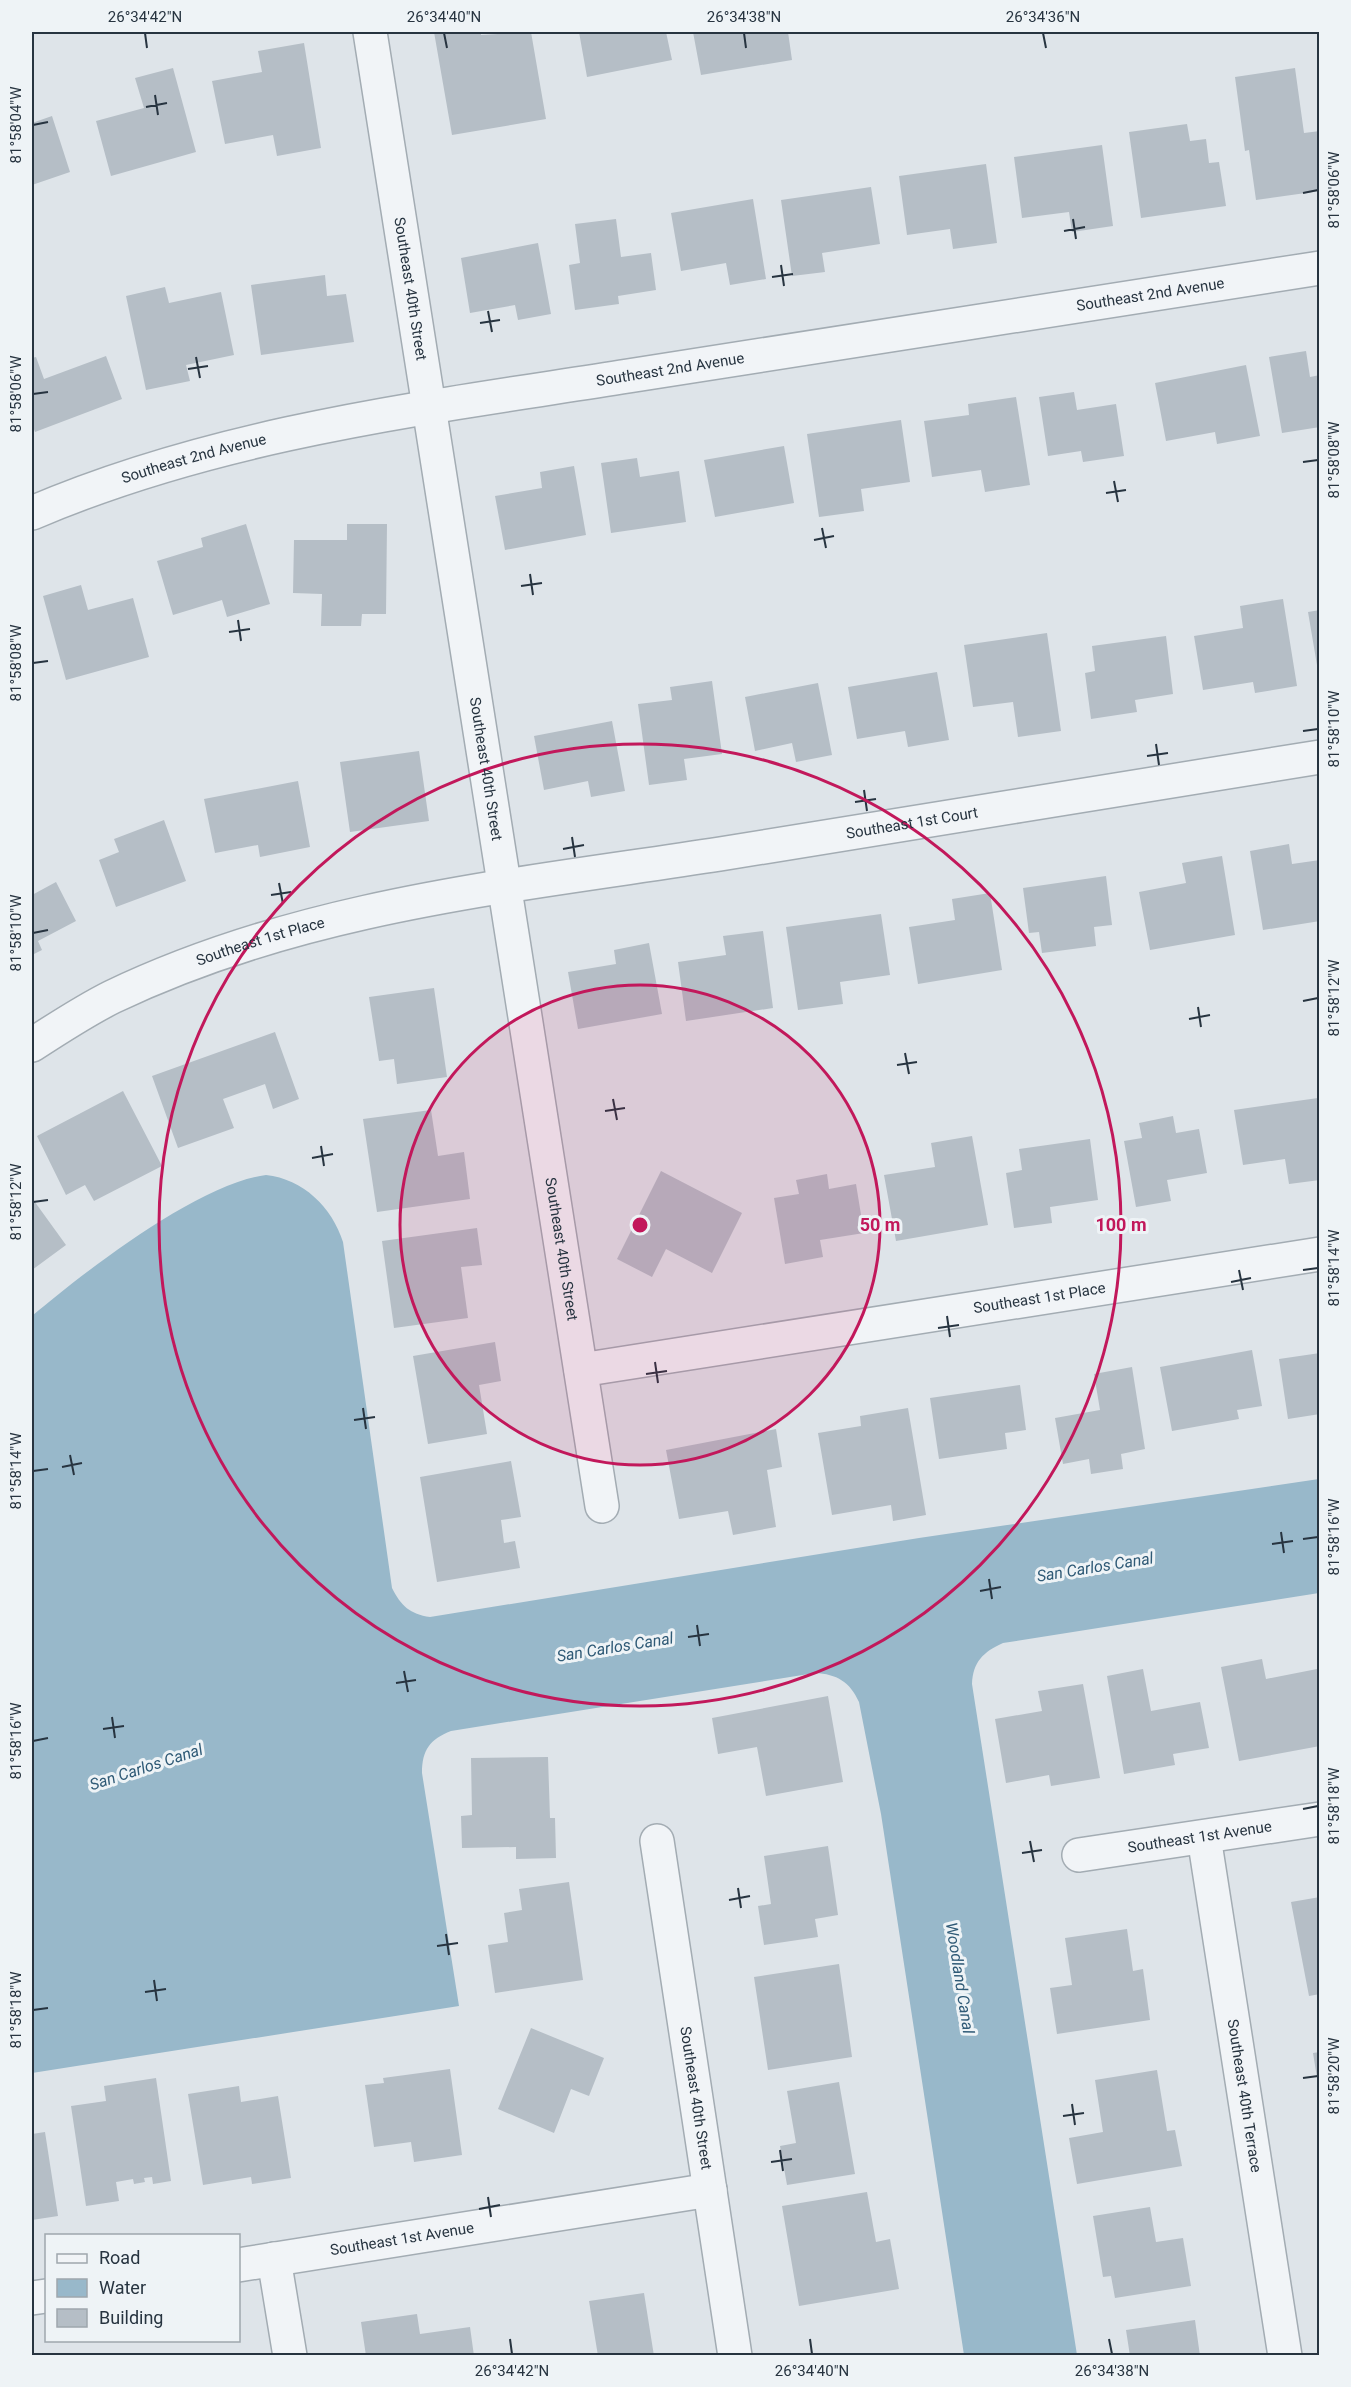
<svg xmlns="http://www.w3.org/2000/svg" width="1351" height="2387" font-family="Roboto,sans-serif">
	<rect width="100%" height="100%" fill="#dee4e9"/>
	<!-- water -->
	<path fill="#98b8ca" d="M266,1175C303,1179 332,1207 343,1242L392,1588C401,1606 410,1614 430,1617L919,1538L1319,1479V1593L1003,1643C983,1652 973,1662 972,1684L1077,2355H964L881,1814L859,1702C850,1682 837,1674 815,1673L451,1731C430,1739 422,1750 422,1773L459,2006L32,2073V1316C84,1272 199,1183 266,1175Z"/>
	<!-- building -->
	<path fill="#b5bec6" d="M434,32H481V35L531,32L546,119L452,135Z
		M579,32H666L672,60L587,77Z
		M693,32H788L792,60L701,75Z
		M304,43L321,148L277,156L273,135L225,144L212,81L262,72L258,51Z
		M173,68L196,152L111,176L96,121L144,108L135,78Z
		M1295,68L1304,133L1320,131V191L1256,200L1249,150L1245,151L1235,77Z
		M52,116L70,172L32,185V123Z
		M1187,124L1190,141L1206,139L1209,163L1219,162L1226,206L1141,218L1129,132Z
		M1102,145L1113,226L1072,232L1069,212L1022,218L1014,157Z
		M986,164L997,243L953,249L950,229L907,235L899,176Z
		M871,187L880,244L822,253L825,272L792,276L781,200Z
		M753,199L766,279L730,285L726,263L681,271L671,213Z
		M616,219L621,257L651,253L656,290L618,296L619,304L575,310L569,265L580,263L575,224Z
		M538,243L551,314L518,320L515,305L470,313L461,258Z
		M325,275L327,296L346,294L354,342L261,355L251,285Z
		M165,287L169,303L221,292L234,355L186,365L190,381L146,390L126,296Z
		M1306,351L1310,377L1320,375V427L1282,433L1269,357Z
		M106,356L122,399L35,432L32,424V358L36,357L44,379Z
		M1246,365L1260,436L1217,444L1215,432L1166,441L1155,383Z
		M1074,392L1077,410L1116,404L1124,456L1083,462L1081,451L1048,456L1039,397Z
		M1016,397L1030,485L985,492L981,470L932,477L924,421L969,415L968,404Z
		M901,420L910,482L861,489L864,511L819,517L807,434Z
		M784,446L794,503L715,517L704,460Z
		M637,458L640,477L679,471L686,522L611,533L601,463Z
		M574,466L586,535L505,550L495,496L542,488L540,472Z
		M246,524L270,604L227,617L222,600L173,615L157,561L203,547L201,538Z
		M347,524H387L386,614H362L361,626H321L322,594L293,593L294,540H347Z
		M81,585L88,610L133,598L149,657L66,680L43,596Z
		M1283,599L1297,686L1255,693L1253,682L1203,690L1194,636L1243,628L1240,606Z
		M1320,610V670L1318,671L1308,612Z
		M1047,633L1061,731L1018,737L1013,702L973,707L964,645Z
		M1166,636L1173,694L1135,700L1137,712L1091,719L1085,673L1095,671L1092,646Z
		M937,672L949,740L908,747L905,731L857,739L848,687Z
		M712,681L722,754L684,759L687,780L649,785L638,704L672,700L670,687Z
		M818,683L832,755L796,762L792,743L755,751L745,697Z
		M612,721L625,791L591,797L588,781L544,790L534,736Z
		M419,751L429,821L350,832L340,762Z
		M298,781L310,847L260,857L258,845L215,853L204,799Z
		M164,820L186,881L116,907L99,860L119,852L114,839Z
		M1289,844L1292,864L1320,860V921L1263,930L1250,851Z
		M1222,856L1235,935L1150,950L1139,892L1186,883L1182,863Z
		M1106,876L1112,925L1094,927L1096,946L1042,953L1039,932L1029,933L1023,888Z
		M56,882L76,921L38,941L42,950L32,955V895Z
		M990,893L1002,970L918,984L909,927L955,920L952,899Z
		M881,914L890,975L840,982L843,1004L798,1010L786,927Z
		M763,931L773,1008L686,1021L678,962L726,955L723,936Z
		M649,943L662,1014L578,1029L568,972L616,964L614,950Z
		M434,988L447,1077L397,1084L394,1059L379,1061L369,997Z
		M275,1032L299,1099L273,1109L265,1084L223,1099L234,1128L178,1148L152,1076Z
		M123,1091L162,1166L94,1201L85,1185L66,1195L37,1136Z
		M1318,1098L1320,1180L1289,1184L1285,1159L1243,1165L1234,1110Z
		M431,1110L438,1156L464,1152L470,1199L377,1212L363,1119Z
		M1173,1116L1176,1133L1199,1129L1207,1173L1167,1180L1171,1201L1136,1207L1124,1141L1142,1138L1139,1123Z
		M972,1136L988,1225L896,1241L884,1175L935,1167L931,1143Z
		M1090,1139L1098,1200L1050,1207L1052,1223L1014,1228L1006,1173L1022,1170L1019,1149Z
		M661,1171L742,1213L712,1273L666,1249L652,1277L617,1259Z
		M827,1174L829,1189L856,1184L864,1233L820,1240L823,1257L785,1264L774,1198L799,1194L796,1180Z
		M32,1198L66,1245L32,1270Z
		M477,1228L482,1265L461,1267L468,1318L394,1328L382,1241Z
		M495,1342L501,1381L479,1385L487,1434L428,1444L413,1356Z
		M1252,1350L1262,1406L1237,1410L1239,1419L1172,1431L1160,1367Z
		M1320,1353V1414L1288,1419L1279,1359Z
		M1132,1367L1145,1449L1121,1454L1123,1469L1091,1474L1089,1459L1063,1464L1055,1418L1100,1410L1094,1374Z
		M1020,1385L1026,1430L1005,1433L1007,1449L939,1459L930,1398Z
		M908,1408L926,1515L893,1521L891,1505L832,1515L818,1433L861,1426L860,1416Z
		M776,1429L782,1467L767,1470L776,1527L733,1535L728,1511L679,1519L666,1450Z
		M511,1461L521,1517L501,1520L504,1543L515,1541L520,1568L437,1582L420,1477Z
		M1262,1659L1266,1679L1317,1669L1320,1746L1239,1761L1221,1667Z
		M1143,1669L1151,1711L1200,1702L1209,1748L1173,1754L1175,1765L1124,1774L1107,1676Z
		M1083,1684L1100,1778L1051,1786L1049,1775L1006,1783L995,1719L1042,1711L1038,1691Z
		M828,1696L843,1782L766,1796L757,1747L718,1754L712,1718Z
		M548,1757L550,1818H555L556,1858L516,1859V1847L462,1848L461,1816L472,1815L471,1758Z
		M828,1846L838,1915L815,1919L818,1937L764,1945L758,1906L771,1904L764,1856Z
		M569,1882L583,1980L495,1993L488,1945L508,1942L504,1913L522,1910L519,1889Z
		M1320,1897V1994L1309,1996L1291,1902Z
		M1127,1929L1133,1971L1143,1969L1150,2020L1057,2034L1050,1988L1072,1985L1065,1938Z
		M839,1964L852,2057L768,2070L754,1977Z
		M531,2028L604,2058L589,2096L571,2089L554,2133L498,2109Z
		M1320,2052V2084H1318L1313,2053Z
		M450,2069L462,2155L414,2162L411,2142L374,2147L365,2085L384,2083L383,2078Z
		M1157,2070L1167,2131L1175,2130L1182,2166L1077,2184L1069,2138L1103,2132L1095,2080Z
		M156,2078L171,2181L153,2184L152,2177L144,2178L145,2182L134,2184L133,2179L116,2182L119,2201L86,2206L71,2106L106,2101L104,2086Z
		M839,2082L855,2174L787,2185L780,2146L796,2143L787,2091Z
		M239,2086L241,2102L278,2096L291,2178L252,2184L251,2177L203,2185L188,2094Z
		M45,2132L58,2216L32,2220V2134Z
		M867,2192L876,2242L890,2239L899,2289L799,2306L782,2206Z
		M1150,2207L1156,2242L1183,2238L1191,2286L1115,2298L1111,2276L1103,2277L1093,2216Z
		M644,2293L654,2356H598L589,2301Z
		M417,2314L420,2334L470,2327L474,2356H366L361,2322Z
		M1195,2320L1200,2356H1130L1126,2330Z"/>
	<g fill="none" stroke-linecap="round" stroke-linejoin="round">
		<defs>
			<g id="street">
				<path id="s1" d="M370,32L602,1506"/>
				<path id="s2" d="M32,513C221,432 426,408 628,376C859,340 1089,304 1320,268"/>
				<path id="s3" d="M32,1045C58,1028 84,1011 112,997C304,905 512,886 720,854C920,822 1120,789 1320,757"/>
				<path id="s4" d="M581,1370L1320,1254"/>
				<path id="s5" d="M1204,1837L1285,2356"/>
				<path id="s6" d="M657,1841L735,2356"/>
				<path id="s7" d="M1079,1855L1320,1819"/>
				<path d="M274,2259L290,2356"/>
				<path id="s8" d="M238,2265L710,2190"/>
				<path d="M32,2298L46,2296"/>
			</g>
		</defs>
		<!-- street casing -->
		<use href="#street" stroke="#a3acb3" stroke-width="36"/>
		<!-- street -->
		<use href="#street" stroke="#f1f4f7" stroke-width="33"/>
	</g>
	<!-- ticks -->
	<path fill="none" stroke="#273440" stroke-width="2" d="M145,33L147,48M444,33L447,48M744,33L746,48M1043,33L1046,48M155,95L158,115M146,107L167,103M33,125L48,122M1303,193L1318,190M1073,219L1076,239M1064,231L1085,227M781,265L784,286M772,277L793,274M488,311L492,332M480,323L500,320M196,357L200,378M188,369L208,366M33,394L48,392M1303,462L1318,460M1114,481L1118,502M1106,493L1126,490M822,528L826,548M814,540L834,536M530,574L533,595M521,586L542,583M238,620L241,641M229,632L250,629M33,663L48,661M1303,731L1318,729M1156,744L1159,765M1147,756L1168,753M864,790L867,811M855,802L876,799M572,837L575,857M563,849L584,845M279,883L283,904M271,895L291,892M33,933L48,930M1303,1001L1318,998M1198,1007L1201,1027M1189,1019L1210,1015M905,1053L909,1074M897,1065L917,1062M613,1099L617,1120M605,1111L625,1108M321,1146L324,1166M312,1158L333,1154M33,1202L48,1200M1239,1270L1243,1290M1303,1270L1318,1268M1231,1282L1251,1278M947,1316L950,1337M938,1328L959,1325M655,1362L658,1383M646,1374L667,1371M363,1408L366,1429M354,1420L375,1417M70,1455L74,1475M62,1467L82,1463M33,1471L48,1469M1281,1532L1284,1553M1303,1539L1318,1537M1272,1544L1293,1541M989,1579L992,1599M980,1591L1001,1587M697,1625L700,1646M688,1637L709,1634M404,1671L408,1692M396,1683L416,1680M112,1717L115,1738M103,1729L124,1726M33,1741L48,1738M1303,1809L1318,1806M1030,1841L1034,1862M1022,1853L1042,1850M738,1888L741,1908M729,1900L750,1896M446,1934L449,1955M437,1946L458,1943M154,1980L157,2001M145,1992L166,1989M33,2010L48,2008M1303,2078L1318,2076M1072,2104L1075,2125M1063,2116L1084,2113M780,2150L783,2171M771,2162L792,2159M488,2197L491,2217M479,2209L500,2205M510,2339L512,2354M810,2339L812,2354M1109,2339L1112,2354"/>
	<!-- distance rings -->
	<circle cx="640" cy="1225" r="240" fill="#c2185b" fill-opacity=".12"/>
	<g fill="none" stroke="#c2185b" stroke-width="3">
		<circle cx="640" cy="1225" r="240"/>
		<circle cx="640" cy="1225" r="481"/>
	</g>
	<g text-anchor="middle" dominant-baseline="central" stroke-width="6" stroke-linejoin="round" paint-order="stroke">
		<!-- street labels -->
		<g font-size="15" fill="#273440" stroke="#eef3f6">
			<text stroke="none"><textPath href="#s1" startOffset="260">Southeast 40th Street</textPath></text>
			<text stroke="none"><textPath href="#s2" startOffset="1142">Southeast 2nd Avenue</textPath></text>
			<text stroke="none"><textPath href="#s2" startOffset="656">Southeast 2nd Avenue</textPath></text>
			<text stroke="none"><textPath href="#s2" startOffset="171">Southeast 2nd Avenue</textPath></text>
			<text stroke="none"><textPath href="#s1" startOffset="746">Southeast 40th Street</textPath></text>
			<text stroke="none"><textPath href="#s3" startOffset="915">Southeast 1st Court</textPath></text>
			<text stroke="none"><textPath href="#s3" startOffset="252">Southeast 1st Place</textPath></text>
			<text stroke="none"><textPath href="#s1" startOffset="1232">Southeast 40th Street</textPath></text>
			<text stroke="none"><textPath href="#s4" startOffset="464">Southeast 1st Place</textPath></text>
			<text stroke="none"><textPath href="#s7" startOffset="122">Southeast 1st Avenue</textPath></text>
			<text stroke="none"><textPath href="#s5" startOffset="262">Southeast 40th Terrace</textPath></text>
			<text stroke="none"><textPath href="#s6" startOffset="260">Southeast 40th Street</textPath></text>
			<text stroke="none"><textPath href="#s8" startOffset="166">Southeast 1st Avenue</textPath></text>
		</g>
		<!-- water labels -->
		<g font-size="16" font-style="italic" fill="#2f5a76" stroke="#eef3f6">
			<text transform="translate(1095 1567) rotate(-9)">San Carlos Canal</text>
			<text transform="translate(615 1647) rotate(-9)">San Carlos Canal</text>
			<text transform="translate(146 1767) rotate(-18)">San Carlos Canal</text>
			<text transform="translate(960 1978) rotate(81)">Woodland Canal</text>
		</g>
	</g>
	<circle cx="640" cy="1225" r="9" fill="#c2185b" stroke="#eef3f6" stroke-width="3"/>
	<g font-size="18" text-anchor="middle" font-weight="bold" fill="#c2185b" stroke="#eef3f6" stroke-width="6" stroke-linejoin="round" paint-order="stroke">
		<text x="880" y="1231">50 m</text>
		<text x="1121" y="1231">100 m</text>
	</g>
	<!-- border -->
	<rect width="1351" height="2387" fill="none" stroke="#eef3f6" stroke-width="66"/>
	<!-- legend -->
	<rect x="45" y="2234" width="195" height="108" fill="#eef3f6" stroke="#9ea7ad" stroke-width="1.5"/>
	<rect x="57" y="2254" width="30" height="9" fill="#f1f4f7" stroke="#9ea7ad" stroke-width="1.5"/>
	<text x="99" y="2264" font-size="18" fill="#273440">Road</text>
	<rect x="57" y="2279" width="30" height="18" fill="#98b8ca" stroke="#9ea7ad" stroke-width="1.5"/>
	<text x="99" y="2294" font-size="18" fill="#273440">Water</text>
	<rect x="57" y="2309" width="30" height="18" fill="#b5bec6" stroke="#9ea7ad" stroke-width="1.5"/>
	<text x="99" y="2324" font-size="18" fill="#273440">Building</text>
	<rect x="33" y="33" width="1285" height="2321" fill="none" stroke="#273440" stroke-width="2"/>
	<g font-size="15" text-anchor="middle" fill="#273440">
		<text x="145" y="22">26°34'42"N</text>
		<text x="444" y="22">26°34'40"N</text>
		<text x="744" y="22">26°34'38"N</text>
		<text x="1043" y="22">26°34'36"N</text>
		<text transform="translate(16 125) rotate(-90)" y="5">81°58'04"W</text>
		<text transform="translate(1334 190) rotate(-90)" y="5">81°58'06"W</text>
		<text transform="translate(16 394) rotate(-90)" y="5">81°58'06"W</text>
		<text transform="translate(1334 460) rotate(-90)" y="5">81°58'08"W</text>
		<text transform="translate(16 663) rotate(-90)" y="5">81°58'08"W</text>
		<text transform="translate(1334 729) rotate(-90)" y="5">81°58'10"W</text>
		<text transform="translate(16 933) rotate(-90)" y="5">81°58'10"W</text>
		<text transform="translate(1334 998) rotate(-90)" y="5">81°58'12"W</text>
		<text transform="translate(16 1202) rotate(-90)" y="5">81°58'12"W</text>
		<text transform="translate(1334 1268) rotate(-90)" y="5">81°58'14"W</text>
		<text transform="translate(16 1471) rotate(-90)" y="5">81°58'14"W</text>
		<text transform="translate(1334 1537) rotate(-90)" y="5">81°58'16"W</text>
		<text transform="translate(16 1741) rotate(-90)" y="5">81°58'16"W</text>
		<text transform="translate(1334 1806) rotate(-90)" y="5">81°58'18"W</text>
		<text transform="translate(16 2010) rotate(-90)" y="5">81°58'18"W</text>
		<text transform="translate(1334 2076) rotate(-90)" y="5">81°58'20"W</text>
		<text x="512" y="2376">26°34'42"N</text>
		<text x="812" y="2376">26°34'40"N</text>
		<text x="1112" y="2376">26°34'38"N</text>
	</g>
</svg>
